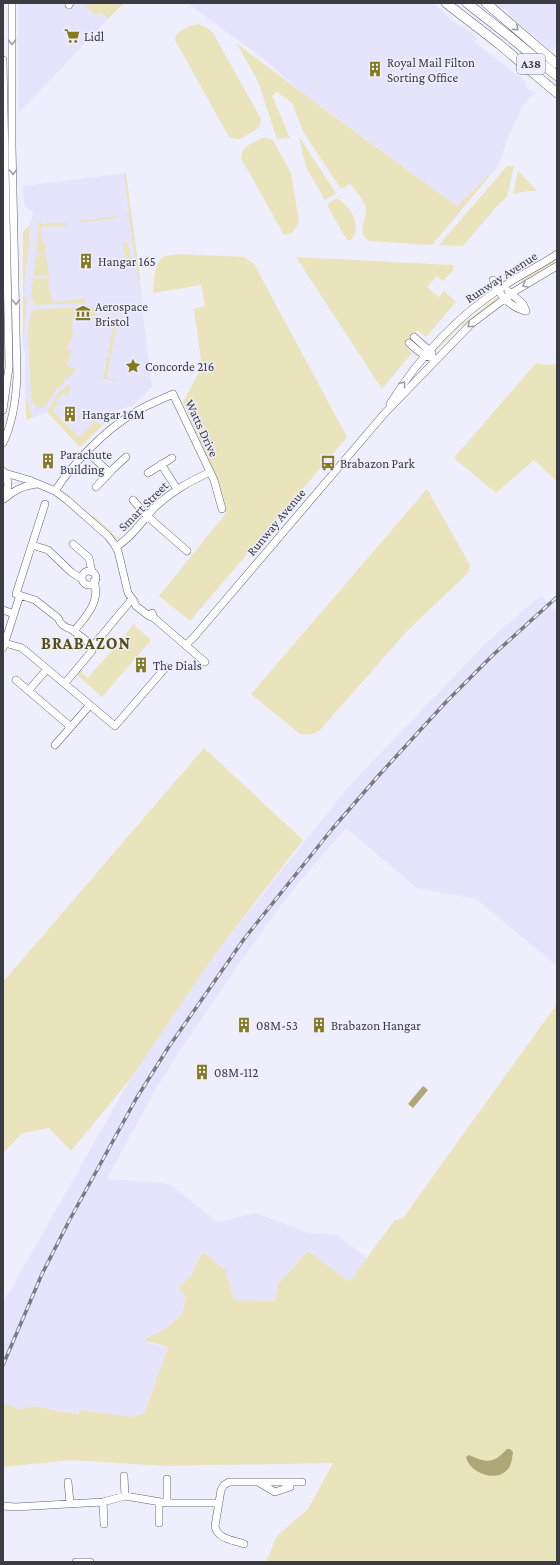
<svg xmlns="http://www.w3.org/2000/svg" width="560" height="1565" font-family="'Crimson Pro',serif">
	<rect width="100%" height="100%" fill="#efeefc"/>
	<!-- built -->
	<path fill="#e6e4fd" d="M18,3H82L96,16L101,12L108,19L19,113Z
		M187,3H432L442,10L445,15L455,23L467,29L474,33L473,35L478,38L474,42L525,81L526,87L536,94L532,95L522,107L509,136L498,166L457,206L296,88L269,63Z
		M494,3H557V45L552,51L509,15L508,12L505,9H502Z
		M126,173L140,279L143,315L152,387L132,406L118,410L80,447L47,412L26,420L25,354L23,343V232L29,226L34,212L28,209L24,204L23,186Z
		M541,595L557,612V966L476,899L417,888L346,828L311,868L277,910L238,965L176,1056L151,1097L107,1179L154,1182L171,1185L217,1222L256,1213L309,1233L337,1235L367,1258L350,1281L275,1301L234,1300L225,1270L200,1255L191,1275L178,1289L186,1297L182,1314L167,1328L144,1340L156,1345L168,1347L145,1412L133,1417L79,1410L78,1413L31,1406L23,1409H18L3,1403V1303L131,1078L216,953L350,785L487,642Z"/>
	<!-- green -->
	<path fill="#e9e4bb" d="M84,3H124L108,19L101,12L96,16L83,4Z
		M198,24L206,27L213,33L261,119L260,125L257,129L240,139H235L229,137L175,40L176,34L190,26Z
		M236,43L332,115L457,206L498,166L432,245L369,241C354,229 370,219 365,205C362,198 355,190 350,184L341,189L304,133L292,103L277,92L272,96L290,138L277,139L258,81Z
		M299,137L336,193L325,200L306,167Z
		M262,138H267L273,140L291,173L299,222L292,233L284,235L241,158C242,146 253,143 262,138Z
		M507,166H514L507,197L498,205L463,246L439,245Z
		M518,171L537,191H528L513,194Z
		M124,173H126L140,279H138L129,217H126V215L129,214Z
		M3,192L5,356L3,385Z
		M337,199C351,204 363,229 351,240H347L327,205L333,200Z
		M117,216V218L79,223V221Z
		M39,221H40L41,224L66,222L65,226L42,227L41,229L42,242H45L46,253L36,254Z
		M29,226V241L34,242L33,244H29L23,296L27,297L23,343V232Z
		M128,242L131,260L129,262L126,263L123,243Z
		M46,254L49,275L33,277L36,256Z
		M179,254L244,257L254,264L347,437L190,621L159,596L227,512L214,472L183,402L202,367L194,309L205,306L201,285L153,293C154,282 153,261 166,256C169,255 175,255 179,254Z
		M296,257L453,265V270L443,281L437,276L427,287L439,297L444,291L456,302L426,337L417,330L404,345L412,353L382,389Z
		M557,257V261L522,282L521,279L546,265Z
		M49,277L50,281H48L53,302L85,298L86,302L85,303L35,305L31,297L33,279Z
		M499,298V299L469,322L460,326L436,351L434,350L459,325L470,319L494,299Z
		M85,307L93,308L97,310L95,316L77,310L71,328L74,331L67,350L72,351L67,366L76,369L75,371L56,390L45,407L40,408L35,406L31,397L28,329L31,311L39,309Z
		M115,316L118,317L111,355L108,354Z
		M107,356L111,357L107,378L118,380V381L103,379Z
		M536,363L544,365L557,364V482L534,460L496,493L454,458Z
		M68,385L71,387L68,396L64,393L56,401L58,404L52,410L79,437L94,423L89,417H90L97,423L103,425L80,447L47,412L59,392Z
		M26,397L33,417L26,420Z
		M427,489L470,565L468,573L407,631L320,730C313,735 309,735 300,734L251,694Z
		M93,515L122,542L119,541L92,517Z
		M135,623V626L151,640L102,697L76,674L79,670L88,678Z
		M204,748L303,840L216,953L131,1078L71,1151L49,1128L22,1133L3,1153V982Z
		M557,1004V1562H266L277,1536L308,1509L333,1463L164,1466L71,1460L3,1467V1403L18,1409H23L31,1406L79,1414V1410L133,1417L145,1412L168,1347L143,1340L167,1328L182,1314L186,1297L178,1289L191,1275L201,1255L205,1253L225,1270L234,1300L275,1301L278,1284L308,1251L347,1280L350,1281L394,1221L403,1218Z"/>
	<!-- water -->
	<path fill="#aea879" d="M423,1086L428,1090L413,1108L408,1104Z
		M507,1449H510L513,1452C512,1458 512,1465 507,1470C495,1483 469,1472 466,1457L469,1455C487,1463 493,1464 507,1449Z"/>
	<g fill="none" stroke-linecap="round" stroke-linejoin="round">
		<defs>
			<path id="minor" d="M69,5L70,3
				M3,60L9,367L3,410
				M493,280C498,294 511,308 526,311
				M508,291L523,304L526,311
				M414,337L432,353
				M409,343C418,351 424,357 437,359
				M390,404C420,356 457,316 504,286C521,274 540,266 557,254
				M3,443C13,422 16,400 17,377L12,146V3
				M87,452L109,472
				M161,464L177,489
				M3,471C9,478 9,489 5,497
				M5,473L29,480L55,491L67,500L108,536L114,544L118,551L128,593L134,601L136,606L149,616L154,618
				M148,473L172,458
				M96,487L113,469L126,457
				M55,491C73,463 105,430 134,413C146,405 160,400 173,394L214,480L222,509
				M4,499C14,490 23,486 37,484
				M133,500L147,516L187,551
				M45,504L16,594L35,600L58,618C60,623 65,628 71,629L93,646
				M73,544L89,558L92,572
				M32,545L48,550L71,572L82,579
				M116,547C132,537 142,521 155,507C172,491 189,482 210,472
				M82 578a7 7 0 1 1 14 0a7 7 0 1 1-14 0Z
				M3,610L14,614
				M152,613L154,618L205,662
				M74,631C86,617 101,601 94,581
				M5,643L22,648L115,726L166,667
				M186,645L194,637L384,414L471,324L515,291L557,266
				M3,648L20,595
				M16,680L71,727
				M65,683L92,651L93,646L132,599
				M29,690L47,669
				M55,745L90,705
				M124,1476L125,1496
				M68,1482L70,1503
				M258,1482H302
				M103,1502L104,1524
				M159,1502V1523
				M167,1503V1479
				M3,1506L15,1507L103,1502L125,1496L167,1503H219
				M244,1544C233,1540 217,1539 215,1526L221,1490L224,1485L229,1482H258L275,1492L290,1487
				M76,1562H90"/>
			<path id="major" d="M446,3L499,44L557,93
				M467,3L509,36L557,76
				M486,3L557,64"/>
		</defs>
		<!-- minor casing -->
		<use href="#minor" stroke="#646276" stroke-width="8"/>
		<!-- major casing -->
		<use href="#major" stroke="#646276" stroke-width="10"/>
		<!-- minor -->
		<use href="#minor" stroke="#fff" stroke-width="7"/>
		<!-- major -->
		<use href="#major" stroke="#fff" stroke-width="9"/>
		<defs>
			<path id="rail" d="M3,1365L42,1274L69,1221L136,1099L168,1048L244,939L333,828L380,774L446,702L494,654L557,597"/>
		</defs>
		<!-- rail casing -->
		<use href="#rail" stroke="#797883" stroke-width="3.5"/>
		<!-- rail -->
		<use href="#rail" stroke="#efeefc" stroke-width="2" stroke-dasharray="6" stroke-linecap="butt"/>
	</g>
	<!-- one-way arrows -->
	<defs><path id="oneway-chevron" d="M-2-3.5L2.5 0L-2 3.5" fill="none" stroke-width="1.6" stroke-linecap="round" stroke-linejoin="round"/></defs>
	<g stroke="#9e9da2">
		<use href="#oneway-chevron" transform="translate(516 28) rotate(40)"/>
		<use href="#oneway-chevron" transform="translate(12 42) rotate(90)"/>
		<use href="#oneway-chevron" transform="translate(13 172) rotate(89)"/>
		<use href="#oneway-chevron" transform="translate(525 285) rotate(149)"/>
		<use href="#oneway-chevron" transform="translate(16 302) rotate(89)"/>
		<use href="#oneway-chevron" transform="translate(470 325) rotate(139)"/>
		<use href="#oneway-chevron" transform="translate(403 384) rotate(-54)"/>
	</g>
	<!-- icons -->
	<defs>
		<symbol id="supermarket-bare" viewBox="-9 -9 18 18"><path d="M-6-5.5h2.5l.6 2H6L4.5 2H-2.5L-4.4-4H-6ZM-1.5 3.2a1.3 1.3 0 1 0 .1 0ZM3 3.2a1.3 1.3 0 1 0 .1 0Z" fill="#857a1f" stroke="#efeefc" stroke-width="2.5" paint-order="stroke"/></symbol>
		<symbol id="building-bare" viewBox="-9 -9 18 18"><path d="M-4-6H4V6H1V3H-1V6H-4ZM-2.5-4.3h1.7v1.8h-1.7ZM.8-4.3h1.7v1.8H.8ZM-2.5-1h1.7V.8h-1.7ZM.8-1h1.7V.8H.8Z" fill="#857a1f" stroke="#efeefc" stroke-width="2.5" paint-order="stroke"/></symbol>
		<symbol id="museum-bare" viewBox="-9 -9 18 18"><path d="M0-6L6-3V-2H-6V-3ZM-5-1h2V3h-2ZM-1-1h2V3h-2ZM3-1h2V3H3ZM-6 4H6V6H-6Z" fill="#857a1f" stroke="#efeefc" stroke-width="2.5" paint-order="stroke"/></symbol>
		<symbol id="sight-bare" viewBox="-9 -9 18 18"><path d="M0-6L1.8-2.2L6-1.7L2.9 1.2L3.7 5.4L0 3.3L-3.7 5.4L-2.9 1.2L-6-1.7L-1.8-2.2Z" fill="#857a1f" stroke="#efeefc" stroke-width="2.5" paint-order="stroke"/></symbol>
		<symbol id="bus-bare" viewBox="-9 -9 18 18"><path d="M-5-6H5V4H4V6H2V4H-2V6H-4V4H-5ZM-3.5-4V0h7V-4ZM-3.5 1.2v1.5H-2V1.2ZM2 1.2v1.5H3.5V1.2Z" fill="#857a1f" stroke="#efeefc" stroke-width="2.5" paint-order="stroke"/></symbol>
	</defs>
	<g fill-rule="evenodd">
		<use href="#supermarket-bare" x="61" y="25" width="22" height="22"/>
		<use href="#building-bare" x="364" y="58" width="22" height="22"/>
		<use href="#building-bare" x="75" y="250" width="22" height="22"/>
		<use href="#museum-bare" x="72" y="302" width="22" height="22"/>
		<use href="#sight-bare" x="122" y="355" width="22" height="22"/>
		<use href="#building-bare" x="59" y="403" width="22" height="22"/>
		<use href="#building-bare" x="37" y="450" width="22" height="22"/>
		<use href="#bus-bare" x="317" y="452" width="22" height="22"/>
		<use href="#building-bare" x="130" y="654" width="22" height="22"/>
		<use href="#building-bare" x="233" y="1014" width="22" height="22"/>
		<use href="#building-bare" x="308" y="1014" width="22" height="22"/>
		<use href="#building-bare" x="191" y="1061" width="22" height="22"/>
	</g>
	<g text-anchor="middle" dominant-baseline="central" stroke-width="3" stroke-linejoin="round" paint-order="stroke">
		<!-- shield labels -->
		<rect fill="#efeefc" stroke="#72717b" stroke-width="1" x="517" y="54" width="28" height="20" rx="3"/>
		<g font-size="12" font-weight="bold" fill="#3c3b44">
			<text x="531" y="64">A38</text>
		</g>
		<!-- poi labels -->
		<g font-size="13" fill="#3c3b44" stroke="#efeefc" text-anchor="start">
			<text x="84" y="36">Lidl</text>
			<text x="387" y="62">Royal Mail Filton<tspan x="387" dy="15">Sorting Office</tspan></text>
			<text x="98" y="261">Hangar 165</text>
			<text x="95" y="306">Aerospace<tspan x="95" dy="15">Bristol</tspan></text>
			<text x="145" y="366">Concorde 216</text>
			<text x="82" y="414">Hangar 16M</text>
			<text x="60" y="454">Parachute<tspan x="60" dy="15">Building</tspan></text>
			<text x="340" y="463">Brabazon Park</text>
			<text x="153" y="665">The Dials</text>
			<text x="256" y="1025">08M-53</text>
			<text x="331" y="1025">Brabazon Hangar</text>
			<text x="214" y="1072">08M-112</text>
		</g>
		<!-- street labels -->
		<g font-size="13" fill="#3c3b44" stroke="#efeefc">
			<text transform="translate(501 277) rotate(-33)">Runway Avenue</text>
			<text transform="translate(202 428) rotate(65)">Watts Drive</text>
			<text transform="translate(143 506) rotate(-45)">Smart Street</text>
			<text transform="translate(276 522) rotate(-50)">Runway Avenue</text>
		</g>
		<!-- district labels -->
		<g font-size="17" font-weight="bold" letter-spacing="1" fill="#574f11" stroke="#efeefc">
			<text x="86" y="643">BRABAZON</text>
		</g>
	</g>
	<!-- border -->
	<rect width="560" height="1565" fill="none" stroke="#3c3b44" stroke-width="8"/>
</svg>
